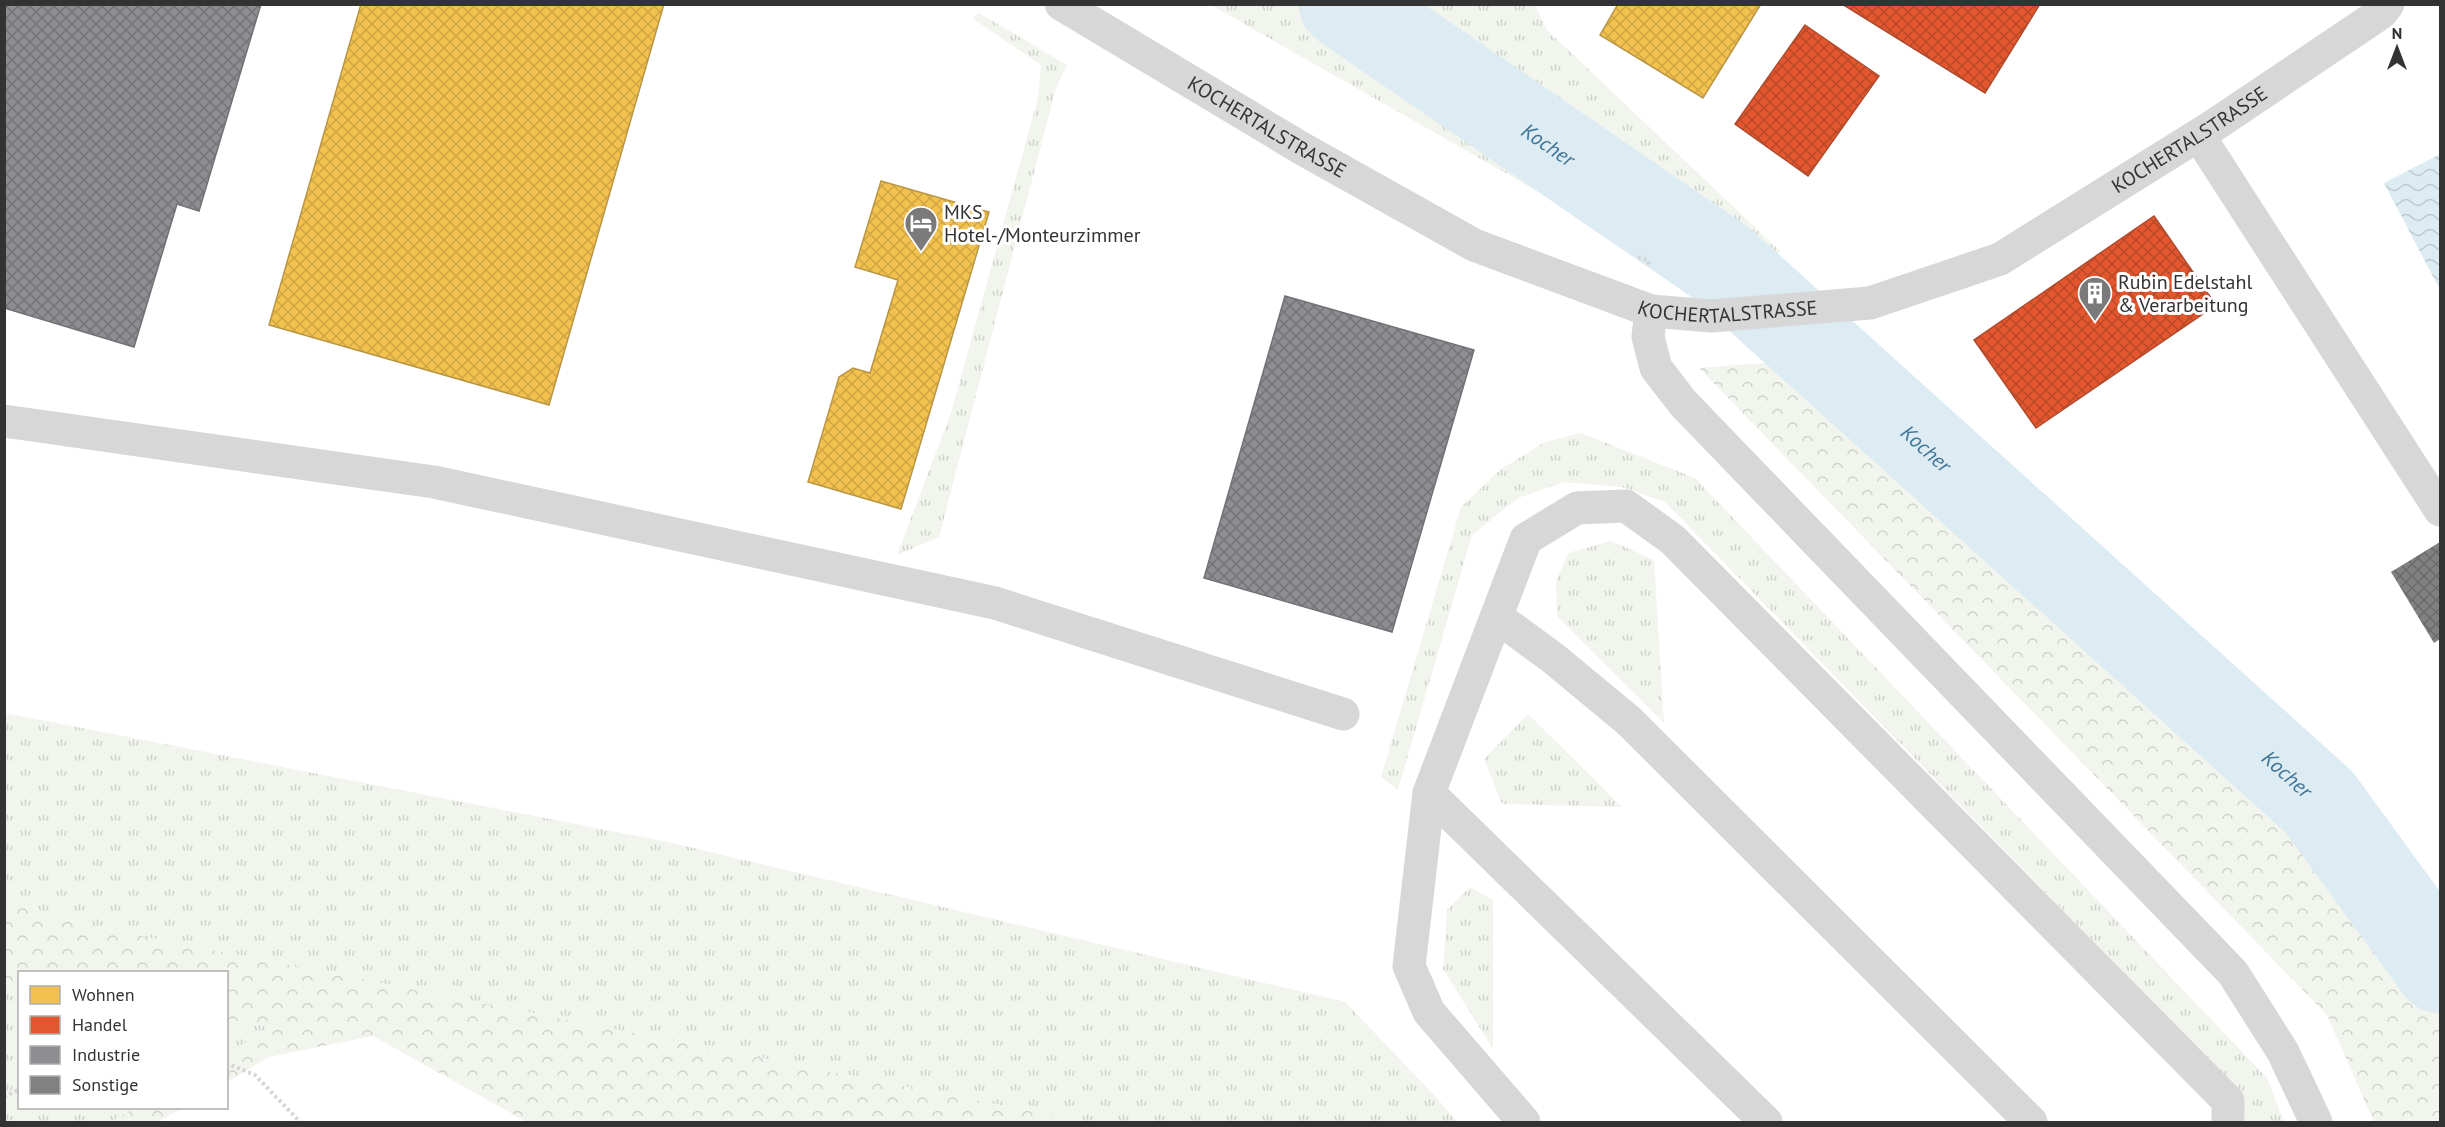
<svg xmlns="http://www.w3.org/2000/svg" width="2445" height="1127" font-family="'PT Sans',sans-serif">
	<defs>
		<pattern id="grass-tufts" width="24" height="20" patternUnits="userSpaceOnUse" patternTransform="scale(1.5)"><rect width="24" height="20" fill="#f1f5ed"/><path d="M3 7l-1-3M5 7V3M7 7l1-3M15 17l-1-3M17 17v-4M19 17l1-3" fill="none" stroke="#cfd2cc"/></pattern>
		<pattern id="forest-crowns" width="20" height="18" patternUnits="userSpaceOnUse" patternTransform="scale(1.5)"><rect width="20" height="18" fill="#f1f5ed"/><path d="M2 6a3 3 0 1 1 6 0M12 15a3 3 0 1 1 6 0" fill="none" stroke="#cfd2cc"/></pattern>
		<pattern id="water-waves" width="16" height="10" patternUnits="userSpaceOnUse" patternTransform="scale(1.5)"><rect width="16" height="10" fill="#ddebf3"/><path d="M0 5q4-4 8 0t8 0" fill="none" stroke="#becad1"/></pattern>
		<pattern id="homes-cross-hatch" width="8" height="8" patternUnits="userSpaceOnUse" patternTransform="scale(1.5)"><rect width="8" height="8" fill="#f2c14e"/><path d="M0 0l8 8M0 8l8-8" fill="none" stroke="#d0a645"/></pattern>
		<pattern id="shops-cross-hatch" width="8" height="8" patternUnits="userSpaceOnUse" patternTransform="scale(1.5)"><rect width="8" height="8" fill="#e4572e"/><path d="M0 0l8 8M0 8l8-8" fill="none" stroke="#b94928"/></pattern>
		<pattern id="industry-cross-hatch" width="8" height="8" patternUnits="userSpaceOnUse" patternTransform="scale(1.5)"><rect width="8" height="8" fill="#8d8d92"/><path d="M0 0l8 8M0 8l8-8" fill="none" stroke="#747478"/></pattern>
		<pattern id="building-cross-hatch" width="8" height="8" patternUnits="userSpaceOnUse" patternTransform="scale(1.5)"><rect width="8" height="8" fill="#818181"/><path d="M0 0l8 8M0 8l8-8" fill="none" stroke="#6a6a6a"/></pattern>
	</defs>
	<rect width="100%" height="100%" fill="#fff"/>
	<!-- grass -->
	<path fill="url(#grass-tufts)" d="M1211,5H1535L1547,30L1781,252L1743,258L1614,235Z
		M979,13L1067,65L1056,88L939,537L897,555L951,413L1038,98L1041,65L972,18Z
		M1581,433L1695,478L2267,1078L2284,1122H2245L2244,1096L1665,502L1622,487L1564,482L1518,498L1472,535L1398,790L1381,777L1461,507L1500,470L1543,443Z
		M1611,541L1654,560L1664,723L1557,616L1556,582L1568,553Z
		M5,713L668,842L1345,1002L1436,1097L1457,1122H1086L76,923L5,898Z
		M1528,714L1622,807L1502,804L1484,759Z
		M1470,887L1493,900V1049L1443,969L1447,910Z
		M4,981L19,987L20,1108H135L110,1122H5Z
		M227,1020L272,1027L227,1054Z"/>
	<!-- forest -->
	<path fill="url(#forest-crowns)" d="M1869,355L2365,804L2440,914V1122H2374L2327,1015L1699,368Z
		M5,898L76,923L1086,1122H527L373,1036L269,1057L227,1082V1054L271,1027L227,1020L226,972H20L19,987L5,981Z
		M135,1108H183L157,1122H110Z"/>
	<!-- water -->
	<path fill="url(#water-waves)" d="M2440,154V290L2384,183Z"/>
	<!-- homes -->
	<path fill="url(#homes-cross-hatch)" stroke="#b99646" stroke-width="1.5" d="M361,4H664L549,405L269,325Z
		M1618,4H1761L1703,98L1600,35Z
		M881,181L989,212L901,509L808,482L839,377L853,368L870,373L898,280L855,267Z"/>
	<!-- shops -->
	<path fill="url(#shops-cross-hatch)" stroke="#af4c30" stroke-width="1.5" d="M1842,4H2040L1985,93Z
		M1805,25L1879,76L1808,176L1735,124Z
		M2154,216L2216,305L2036,428L1974,340Z"/>
	<!-- industry -->
	<path fill="url(#industry-cross-hatch)" stroke="#727276" stroke-width="1.5" d="M4,4H261L199,211L177,204L134,347L4,308Z
		M1285,296L1474,350L1392,632L1204,578Z"/>
	<g fill="none" stroke-linecap="round" stroke-linejoin="round">
		<!-- river -->
		<path stroke="#ddebf3" stroke-width="90" id="s1" d="M1344,4L1720,262L2319,802L2440,968"/>
	</g>
	<!-- building -->
	<path fill="url(#building-cross-hatch)" d="M2440,542V639L2434,643L2391,572Z"/>
	<g fill="none" stroke-linecap="round" stroke-linejoin="round">
		<!-- path -->
		<path stroke="#d6d6d6" stroke-width="4" stroke-dasharray="3 3" stroke-linecap="butt" d="M1638,257L1648,260L1649,265
			M226,1063L255,1075L300,1122
			M4,1097L20,1089"/>
		<!-- minor -->
		<g stroke="#d7d7d7" stroke-width="33">
			<path id="s2" d="M1061,4L1301,148L1474,245L1651,311L1711,316L1870,303L2000,259L2213,126L2381,13L2388,4"/>
			<path d="M2199,136L2440,510"/>
			<path d="M1651,311L1648,337L1656,368L1683,403L2233,973L2283,1052L2316,1122"/>
			<path d="M4,421L434,482L995,603L1343,714"/>
			<path d="M1497,617L1553,658L1629,721L2031,1122"/>
			<path d="M1429,793L1766,1122"/>
			<path d="M1524,1122L1429,1012L1409,966L1429,793L1526,539L1577,508L1626,506L1673,540L2228,1101V1122"/>
		</g>
	</g>
	<!-- icons -->
	<defs>
		<symbol id="hotel-pin" viewBox="-11 -11 22 30"><path d="M0 17L-7.5 6A9.5 9.5 0 1 1 7.5 6Z" fill="#7a7a7a" stroke="#fff"/><path d="M-6-4.5h1.5V1H6V5H4.5V3h-9V5H-6ZM-4 0a1.8 1.8 0 1 1 3.6 0ZM.5 0V-2.5h3Q6-2.5 6 0Z" fill="#fff"/></symbol>
		<symbol id="building-pin" viewBox="-11 -11 22 30"><path d="M0 17L-7.5 6A9.5 9.5 0 1 1 7.5 6Z" fill="#7a7a7a" stroke="#fff"/><path d="M-4-6H4V6H1V3H-1V6H-4ZM-2.5-4.3h1.7v1.8h-1.7ZM.8-4.3h1.7v1.8H.8ZM-2.5-1h1.7V.8h-1.7ZM.8-1h1.7V.8H.8Z" fill="#fff"/></symbol>
	</defs>
	<g fill-rule="evenodd">
		<use href="#hotel-pin" x="902" y="204" width="38" height="52"/>
		<use href="#building-pin" x="2076" y="274" width="38" height="52"/>
	</g>
	<g text-anchor="middle" dominant-baseline="central" stroke-width="6" stroke-linejoin="round" paint-order="stroke">
		<!-- street labels -->
		<g font-size="20" fill="#333" stroke="#fff">
			<text stroke="none"><textPath href="#s2" startOffset="240">KOCHERTALSTRASSE</textPath></text>
			<text stroke="none"><textPath href="#s2" startOffset="1248">KOCHERTALSTRASSE</textPath></text>
			<text stroke="none"><textPath href="#s2" startOffset="744">KOCHERTALSTRASSE</textPath></text>
		</g>
		<!-- poi labels -->
		<g font-size="20" fill="#333" stroke="#fff" text-anchor="start">
			<text x="944" y="212">MKS<tspan x="944" dy="23">Hotel-/Monteurzimmer</tspan></text>
			<text x="2118" y="282">Rubin Edelstahl<tspan x="2118" dy="23">&amp; Verarbeitung</tspan></text>
		</g>
		<!-- water labels -->
		<g font-size="21" font-style="italic" fill="#3f7597" stroke="#fff">
			<text stroke="none"><textPath href="#s1" startOffset="248">Kocher</textPath></text>
			<text stroke="none"><textPath href="#s1" startOffset="734">Kocher</textPath></text>
			<text stroke="none"><textPath href="#s1" startOffset="1220">Kocher</textPath></text>
		</g>
	</g>
	<!-- border -->
	<rect width="2445" height="1127" fill="none" stroke="#333333" stroke-width="12"/>
	<!-- legend -->
	<rect x="18" y="971" width="210" height="138" fill="#ffffff" stroke="#adadad" stroke-width="1.5"/>
	<rect x="30" y="986" width="30" height="18" fill="#f2c14e" stroke="#adadad" stroke-width="1.5"/>
	<text x="72" y="1001" font-size="18" fill="#333333">Wohnen</text>
	<rect x="30" y="1016" width="30" height="18" fill="#e4572e" stroke="#adadad" stroke-width="1.5"/>
	<text x="72" y="1031" font-size="18" fill="#333333">Handel</text>
	<rect x="30" y="1046" width="30" height="18" fill="#8d8d92" stroke="#adadad" stroke-width="1.5"/>
	<text x="72" y="1061" font-size="18" fill="#333333">Industrie</text>
	<rect x="30" y="1076" width="30" height="18" fill="#818181" stroke="#adadad" stroke-width="1.5"/>
	<text x="72" y="1091" font-size="18" fill="#333333">Sonstige</text>
	<!-- north arrow -->
	<g transform="translate(2397 48)" stroke="#ffffff" stroke-width="4.5" paint-order="stroke">
	<path d="M0-4.5L10 22L0 15L-10 22Z" fill="#333333"/>
	<text y="-9" font-size="16" font-weight="bold" text-anchor="middle" fill="#333333">N</text>
	</g>
</svg>
